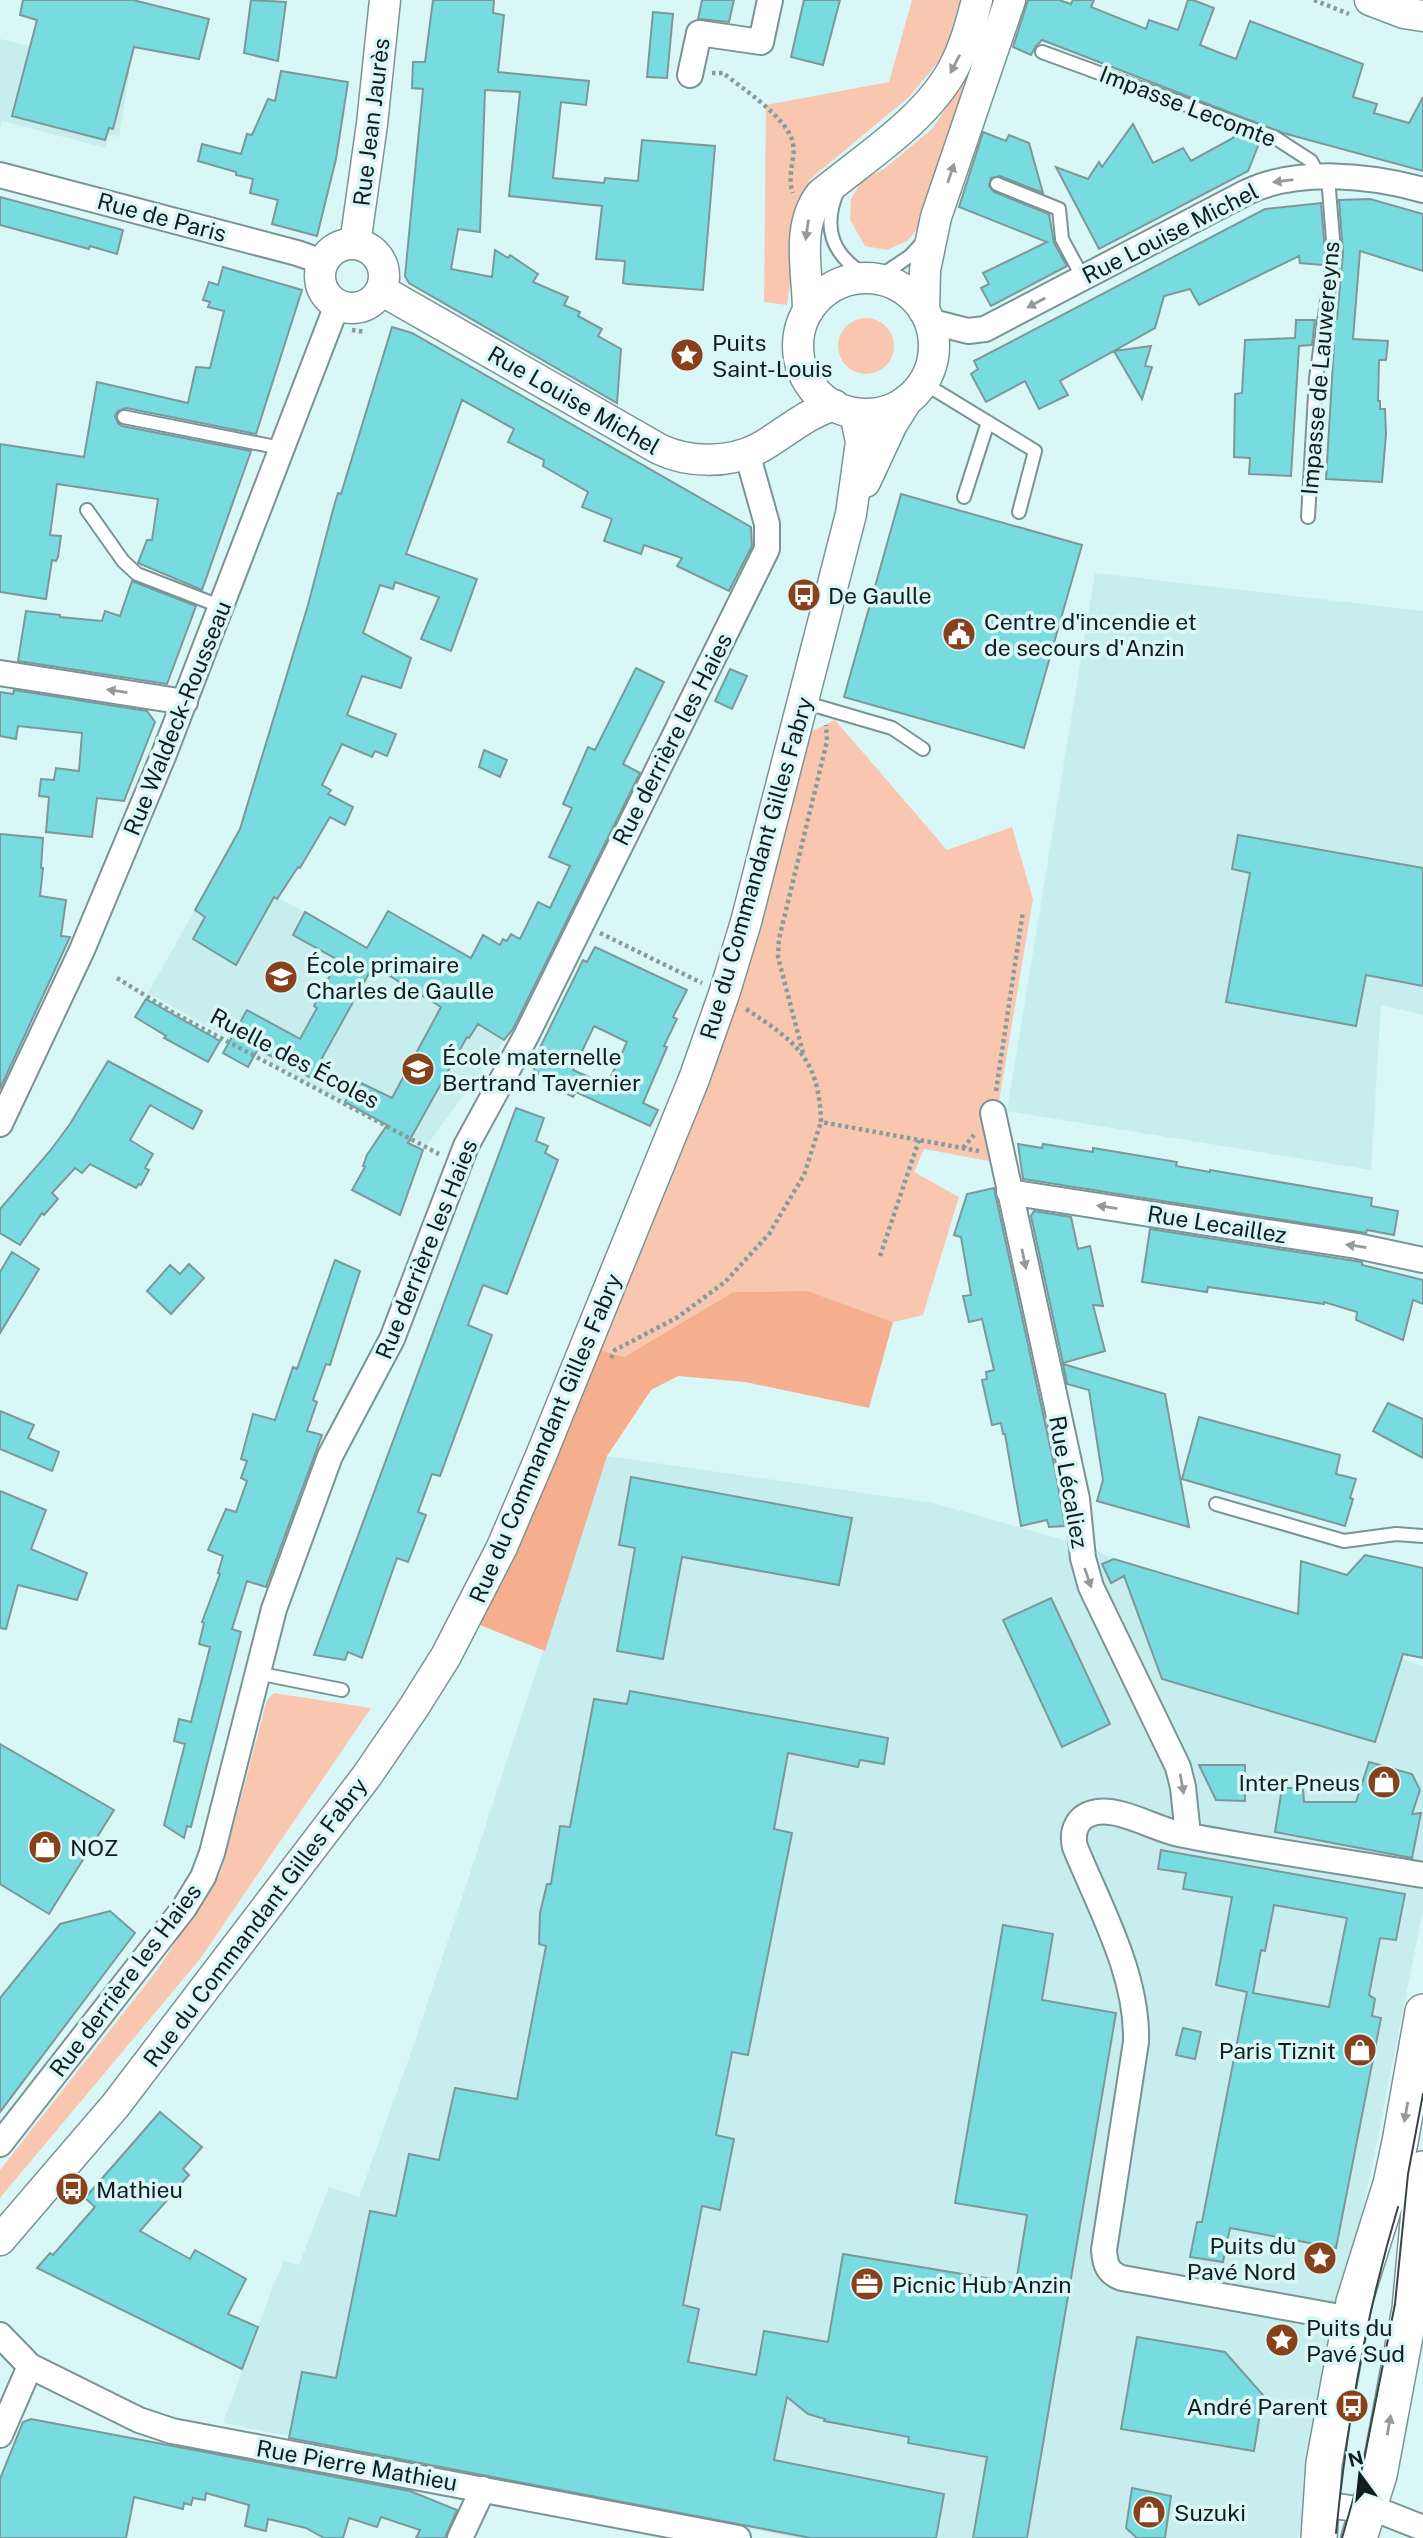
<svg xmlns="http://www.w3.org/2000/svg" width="1423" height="2538" font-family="'Public Sans',sans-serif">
	<rect width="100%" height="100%" fill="#daf7f8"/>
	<!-- built -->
	<path fill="#c7edee" d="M0,39L130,69L119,137L109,135L106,148L2,121L0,128Z
		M1095,573L1423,611V1015L1381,1005L1371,1170L1007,1111Z
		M220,866L305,912L511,1031L427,1145L338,1099L148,993Z
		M607,1456L933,1503L1078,1544L1119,1560L1423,1666V1910L1298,2538H796L223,2423L271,2291L284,2261L299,2265L329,2187L359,2197L413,2047Z"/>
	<!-- green -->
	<path fill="#f9c7b0" d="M912,0H960L944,55L910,96L809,180L800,212L787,305L764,302L766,105L889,82Z
		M974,66L923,223L907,241L887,250L865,246L850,220L851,199L861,182L885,168L932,129Z
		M838 346a28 28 0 1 1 56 0a28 28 0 1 1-56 0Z
		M835,720L947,850L1012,827L1033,899L989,1161L924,1149L914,1172L959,1197L923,1315L893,1322L808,1291L733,1292L624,1357L600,1350L751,958L810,732Z
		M274,1693L371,1708L200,1959L0,2198V2170L158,1969L221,1872L267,1700Z"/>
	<!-- forest -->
	<path fill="#f5af8e" d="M808,1291L893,1322L869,1408L745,1382L678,1376L651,1390L607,1456L545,1651L480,1625L600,1350L624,1357L733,1292Z"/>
	<!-- building -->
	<path fill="#77dbe0" stroke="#7e9899" stroke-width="2" fill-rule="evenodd" d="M23,0H133L209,19L199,59L134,47L113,129L109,128L105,140L12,116L37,20L20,15Z
		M251,0L286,2L278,61L244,53Z
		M433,0H494L493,13L504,15L498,72L589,81L586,105L561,102L553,178L604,183L605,178L638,181L642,140L715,146L703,290L627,284L623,283L625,261L596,259L602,206L509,196L520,92L485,90L480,232L458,229L451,269L492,277L495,250L508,258L510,255L538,274L533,282L568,297L564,305L580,312L578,316L602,329L598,336L621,349L617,403L409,283L405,276L423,89L412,88L413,62H425Z
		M702,0H734L729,22L698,19Z
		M804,0H840L823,65L791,57Z
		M1028,0H1059L1071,4L1073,0H1094L1091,7L1146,29L1149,20L1178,30L1188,0H1193L1214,8L1200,45L1220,53L1236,59L1250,21L1363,64L1353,97L1377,104L1374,113L1409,123L1423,97V171L1283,133L1042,40L1036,46L1031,55L1013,47Z
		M653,12L673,14L667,78L647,77Z
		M281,71L348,82L336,159L317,236L272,224L278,200L250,193L253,179L236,175V172L198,161L202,144L241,154L247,134L252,135L268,99L275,101Z
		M1133,124L1153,163L1183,148L1191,161L1233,138L1236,132L1260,141L1248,171L1099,249L1056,167L1088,179L1099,162L1102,167Z
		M983,132L1006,141L1009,135L1029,143L1043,193L1000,176L991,178L989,186L994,192L1049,214L1054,243L1067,266L991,306L981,288L989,284L983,273L1047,242L959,207Z
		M0,197L123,230L117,254L90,246L89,249L0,225Z
		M1370,199L1423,214V271L1360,251L1353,339L1388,341L1386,360H1379L1378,401H1380V409H1385L1386,434L1382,482L1326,479L1334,346H1329L1333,319H1337L1343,253L1339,200Z
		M1321,203L1325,252L1323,265L1300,263L1299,256L1199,305L1190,289L1164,296L1155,328L1060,381L1068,395L1039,409L1025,381L986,402L971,374L978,369L974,361L1265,209Z
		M223,267L302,290L256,434L126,408L118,411L115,416L118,423L122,426L251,451L202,590L138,563L147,540H152L158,499L57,484L50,535L61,536L58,557L56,561L52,560L46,599L0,592V444L84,457L97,382L188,403L196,367L210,368L224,311L208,307L210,302L203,300L209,282L218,285Z
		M1296,320H1315L1312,345L1299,346L1291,476L1249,474L1250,458L1234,457L1235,394L1242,393L1245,340L1295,338Z
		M392,327L412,333L751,527L752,546L729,591L677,566L682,558L644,545L641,554L604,541L612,519L582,507L588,492L543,466L544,460L508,442L514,429L462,400L406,554L477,579L451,651L421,639L439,597L395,582L393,589L380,585L363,633L411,658L401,688L362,676L347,715L396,734L387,756L375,751L372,757L342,744L322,785L331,790L328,794L353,807L345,825L330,817L300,868L298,867L277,899L274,897L236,965L193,939L205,917L195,910L240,829L308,605L334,506L338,493L341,494Z
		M1151,346L1145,366L1152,367L1142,399L1114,351Z
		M901,494L1082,545L1024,748L844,697Z
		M132,581L196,606L167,684L18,661L26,611L60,615V617L102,621L105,611L120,616Z
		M636,668L664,682L623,764L640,773L513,1029L504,1040L478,1024L469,1038L467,1037L408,1143L423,1150L400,1215L352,1190L365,1167L363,1166L367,1155L387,1125L345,1102L357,1081L392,1098L441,1007L373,966L311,1078L258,1049L248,1067L223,1053L247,1010L300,1039L317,1008L314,1006L338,960L293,935L305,912L367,948L388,911L471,958L483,935L500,945L503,939L507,941L511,934L520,939L538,902L550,908L570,866L549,857L572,808L563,804L588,747L595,750Z
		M730,669L747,676L732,709L715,701Z
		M14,690L147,711L155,722L124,801L97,798L92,837L46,832L49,797L39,796L41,779L54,780L56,768L79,771L82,733L18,726L16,739L0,736V692L13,694Z
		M484,750L507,760L500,777L479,767Z
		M0,834L43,838L41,868H43L40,896L66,900L61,936L70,937L0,1089Z
		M1238,835L1423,868V986L1366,975L1356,1026L1226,1002L1250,873L1232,869Z
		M595,947L687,990L673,1017L677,1019L664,1046L667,1047L643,1103L658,1110L650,1126L576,1092L573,1097L548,1084L531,1066L583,960L587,962ZM594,1026L627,1042L607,1085L573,1070Z
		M146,999L220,1041L208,1062L164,1038L166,1036L135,1017Z
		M108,1061L202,1111L193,1129L150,1105L130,1140L153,1154L145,1168L149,1170L141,1185L139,1184L136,1188L90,1164L82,1173L75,1168L52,1193L58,1199L44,1215L42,1213L20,1245L0,1233V1209L50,1151L70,1124Z
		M516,1108L544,1118L536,1141L548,1146L545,1153L558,1160L507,1294L483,1285L468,1325L492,1335L440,1476L432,1474L418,1512L426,1515L408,1562L397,1558L362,1658L348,1652L345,1660L314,1655Z
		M1018,1144L1042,1148L1043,1144L1093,1152V1148L1177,1162L1176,1166L1210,1172V1170L1372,1198L1371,1206L1398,1211L1394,1235L1367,1230L1366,1233L1023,1179Z
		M994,1188L1055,1469L1065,1526L1049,1527L1047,1520L1021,1526L1005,1434H1003L1001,1423L992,1425L982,1380L987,1379L986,1372L994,1370L982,1319L969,1322L963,1296L971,1295L961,1237L954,1235L967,1194Z
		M1034,1211L1071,1217L1078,1249L1090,1246L1103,1306L1093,1305L1105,1351L1063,1363L1031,1216Z
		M1150,1229L1362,1262V1265L1423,1280V1304L1413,1300L1403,1340L1356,1320L1357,1312L1324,1302V1304L1208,1287L1207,1292L1142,1282Z
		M12,1252L39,1269L0,1333V1272Z
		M335,1260L360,1271L330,1365L326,1364L313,1400L317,1402L307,1431L322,1435L266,1587L247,1581L232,1629L241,1632L191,1827L187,1826L184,1838L164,1825L185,1744L174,1741L179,1719L191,1722L210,1647L199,1644L204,1623L202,1622L220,1574L218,1573L223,1556L208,1550L226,1509L236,1512L247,1481L241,1478L247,1461L241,1459L253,1414L275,1420L293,1367L297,1369Z
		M189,1264L204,1278L171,1314L147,1291L170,1265L180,1274Z
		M1063,1364L1165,1394L1189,1527L1097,1501L1103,1480L1089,1390L1067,1384Z
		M1388,1403L1423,1419V1458L1373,1431Z
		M0,1411L34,1425L28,1438L59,1452L52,1471L0,1449Z
		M1199,1417L1340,1455L1336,1474L1356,1479L1350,1498L1353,1499L1345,1526L1182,1479Z
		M631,1477L852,1518L839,1585L682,1557L663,1659L617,1651L635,1548L619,1545Z
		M0,1491L46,1510L31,1549L87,1573L77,1600L18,1585L6,1629L0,1628Z
		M1365,1555L1423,1568V1658L1403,1654L1375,1742L1162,1679L1124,1576L1111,1583L1102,1564L1114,1559L1298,1614L1301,1561L1347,1575Z
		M1051,1598L1110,1724L1062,1747L1003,1620Z
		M630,1691L888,1738L884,1764L860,1760L858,1767L788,1753L774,1829L792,1833L748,2055L732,2052L716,2135L734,2139L720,2210L702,2206L683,2305L699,2309L688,2362L756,2375L764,2331L828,2342L843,2254L1016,2283L1027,2215L955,2203L1003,1925L1053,1934L1042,2000L1116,2013L1027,2538H973L987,2457L908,2443L909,2437L824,2421L825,2419L808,2414L787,2397L774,2460L944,2494L936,2538H811L289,2438L302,2372L336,2378L370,2211L396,2216L409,2154L439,2160L455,2088L517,2099L546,1946L539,1944L540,1913L547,1884H551L560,1826L570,1827L594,1699L627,1704Z
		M0,1744L114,1810L49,1914L0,1884Z
		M1369,1762L1412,1774L1420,1790L1412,1814L1421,1813L1412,1858L1275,1832L1282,1788H1303L1304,1802H1356Z
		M1199,1765H1245V1801L1216,1800Z
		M1161,1850L1405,1894L1396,1940L1380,1938L1369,1995L1375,1999L1372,2016L1381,2018L1336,2248L1230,2228L1223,2262L1190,2257L1197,2222H1202L1247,1992L1216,1985L1232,1897L1183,1889L1186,1873L1158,1869ZM1274,1905L1347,1918L1329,2007L1253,1993L1261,1950L1265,1951Z
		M110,1911L135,1933L0,2112V1998L60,1924Z
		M1183,2028L1201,2032L1195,2059L1176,2055Z
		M160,2112L202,2147L183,2169L189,2175L140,2231L190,2259L195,2250L246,2279L228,2314L258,2327L242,2369L37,2268L50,2253L53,2255L95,2207L85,2198Z
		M1137,2337L1225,2352L1263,2395L1254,2451L1121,2429Z
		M31,2419L410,2491L457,2510L445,2538H416L420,2530L381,2517L377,2527L349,2518L343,2538H324L306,2528L268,2519L266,2531L245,2526L249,2505L206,2493L205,2500L193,2498L191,2505L184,2503L183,2509L134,2497L126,2538H0V2479L23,2422Z
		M1132,2488L1171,2496L1165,2538H1137L1126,2528Z"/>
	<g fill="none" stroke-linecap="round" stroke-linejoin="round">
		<defs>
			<path id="service" d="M1042,52L1274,137L1311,161L1320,178
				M997,184L1059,209L1062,239L1083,278
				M839,188C820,229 833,257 870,278
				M876,279L910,256L923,242
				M922,382L1035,451L1019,512
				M124,417L281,448
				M964,497L988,422
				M87,510L123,561L137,574L222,607
				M1308,517L1316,378L1334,252L1328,177
				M803,702L892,728L923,749
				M1216,1504L1344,1541L1396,1534L1423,1536
				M257,1673L342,1690"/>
			<path id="minor" d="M690,75L699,33L761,42L770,0
				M0,175L297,253L323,262
				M929,321L968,331L985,329L1247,192C1298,168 1370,175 1423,190
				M0,673L185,702
				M993,1113L1077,1499L1083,1558L1091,1587L1178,1767L1183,1787L1188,1835
				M0,1124L82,950L164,754L337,305
				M1009,1192L1357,1246L1423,1260
				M0,2144L184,1908L203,1877L212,1853L274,1609L330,1456L392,1339L466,1146L526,1036L767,549V524L747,453
				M1351,2319L1122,2278C1108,2273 1105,2265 1104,2250L1136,2042C1138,1975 1100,1908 1075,1847C1071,1830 1078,1815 1097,1812C1121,1808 1155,1829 1179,1834C1260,1850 1342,1861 1423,1875
				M0,2335L30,2366L139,2420L172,2431L738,2538
				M0,2435L30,2366
				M1321,2504L1385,2513L1423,2528
				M460,2538L483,2489"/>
			<path id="tertiary" d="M1370,0L1404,13L1423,16
				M320 276a32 32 0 1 1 64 0a32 32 0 1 1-64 0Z
				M355,244L372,124L385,0
				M798 346a68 68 0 1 1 136 0a68 68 0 1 1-136 0Z
				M381,290L659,449C688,463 729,464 759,448C786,433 803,415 834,405
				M808,311C808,273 795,226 821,194C866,157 927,119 954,67C965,46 971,23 977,0
				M924,311L925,270L936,217L1010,0
				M865,482L892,424L907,400
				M0,2240L115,2106L366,1777L414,1707L446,1656L502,1547L540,1458L694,1079L724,994L746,922L851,514L861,442L855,413"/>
			<path id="secondary" d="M1319,2538L1324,2463L1354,2302L1391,2184L1400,2142L1423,2012
				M1359,2538L1379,2475L1410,2309L1423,2169"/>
		</defs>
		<!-- service casing -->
		<use href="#service" stroke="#7a9495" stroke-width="16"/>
		<!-- minor casing -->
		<use href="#minor" stroke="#7a9495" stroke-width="28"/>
		<!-- tertiary casing -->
		<use href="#tertiary" stroke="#7a9495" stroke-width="33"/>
		<!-- secondary casing -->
		<use href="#secondary" stroke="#7a9495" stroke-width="38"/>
		<!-- path -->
		<path stroke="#869b9c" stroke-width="4.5" stroke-dasharray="3.5 3.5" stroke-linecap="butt" d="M1314,0L1349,14
			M712,73H723C743,89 787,117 793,143C796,161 786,174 793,193
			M352,330L365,332
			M600,933L702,983
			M117,978L172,1012L439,1154
			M746,1009C796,1042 819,1058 821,1122L979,1151
			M803,1053L778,957L779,939L827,741L826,725
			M996,1091L1023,911
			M963,1148L974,1135
			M880,1256L919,1140
			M611,1358L615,1350L678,1317L725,1282L769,1234L804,1175L821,1122"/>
		<!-- service -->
		<use href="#service" stroke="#fff" stroke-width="12"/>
		<!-- minor -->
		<use href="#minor" stroke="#fff" stroke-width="24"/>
		<!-- tertiary -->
		<use href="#tertiary" stroke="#fff" stroke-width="30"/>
		<!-- secondary -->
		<use href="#secondary" stroke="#fff" stroke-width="35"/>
		<!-- tram -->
		<path stroke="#374445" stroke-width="2" d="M1336,2533C1347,2422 1366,2314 1398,2207
			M1342,2538L1363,2465L1395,2304L1408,2174L1423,2094"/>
	</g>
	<!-- one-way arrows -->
	<defs><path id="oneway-solid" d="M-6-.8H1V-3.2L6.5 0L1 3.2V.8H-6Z" transform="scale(1.75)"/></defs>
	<g fill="#95999a">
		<use href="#oneway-solid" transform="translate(955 64) rotate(117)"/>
		<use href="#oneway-solid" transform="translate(951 173) rotate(-71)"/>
		<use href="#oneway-solid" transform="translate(1283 181) rotate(173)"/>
		<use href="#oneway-solid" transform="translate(807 230) rotate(98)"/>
		<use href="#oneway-solid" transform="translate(1036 303) rotate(152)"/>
		<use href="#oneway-solid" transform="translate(117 691) rotate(-171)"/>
		<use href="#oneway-solid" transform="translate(1107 1207) rotate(-171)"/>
		<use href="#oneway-solid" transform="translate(1356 1246) rotate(-171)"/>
		<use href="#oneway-solid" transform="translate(1024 1259) rotate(78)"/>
		<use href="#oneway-solid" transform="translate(1088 1578) rotate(71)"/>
		<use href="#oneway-solid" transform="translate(1182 1784) rotate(80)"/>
		<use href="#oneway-solid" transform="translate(1406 2112) rotate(100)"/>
		<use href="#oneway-solid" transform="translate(1389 2425) rotate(-80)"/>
	</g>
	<!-- icons -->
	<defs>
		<symbol id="sight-disc" viewBox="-11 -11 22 22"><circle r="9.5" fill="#87421c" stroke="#daf7f8"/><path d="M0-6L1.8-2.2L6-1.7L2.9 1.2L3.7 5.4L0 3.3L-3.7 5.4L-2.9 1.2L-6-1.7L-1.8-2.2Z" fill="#fff"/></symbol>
		<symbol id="bus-disc" viewBox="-11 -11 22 22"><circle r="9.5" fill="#87421c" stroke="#daf7f8"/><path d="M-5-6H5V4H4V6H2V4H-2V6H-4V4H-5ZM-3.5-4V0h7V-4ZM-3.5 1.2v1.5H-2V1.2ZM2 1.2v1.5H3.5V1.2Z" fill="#fff"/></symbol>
		<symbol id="civic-disc" viewBox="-11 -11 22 22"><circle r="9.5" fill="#87421c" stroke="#daf7f8"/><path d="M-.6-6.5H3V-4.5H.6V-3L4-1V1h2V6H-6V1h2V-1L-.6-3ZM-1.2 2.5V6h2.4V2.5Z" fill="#fff"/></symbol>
		<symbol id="school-disc" viewBox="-11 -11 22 22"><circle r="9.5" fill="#87421c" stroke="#daf7f8"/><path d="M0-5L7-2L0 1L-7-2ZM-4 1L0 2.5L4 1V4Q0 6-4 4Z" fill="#fff"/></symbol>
		<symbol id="shop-disc" viewBox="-11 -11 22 22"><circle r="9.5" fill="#87421c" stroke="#daf7f8"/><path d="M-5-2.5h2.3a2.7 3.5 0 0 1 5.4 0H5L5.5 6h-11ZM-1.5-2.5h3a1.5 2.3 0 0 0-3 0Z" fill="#fff"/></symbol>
		<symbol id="office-disc" viewBox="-11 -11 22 22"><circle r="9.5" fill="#87421c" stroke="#daf7f8"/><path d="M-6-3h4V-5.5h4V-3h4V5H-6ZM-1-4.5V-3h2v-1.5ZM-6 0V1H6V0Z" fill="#fff"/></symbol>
	</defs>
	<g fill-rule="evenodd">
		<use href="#sight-disc" x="668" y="336" width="38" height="38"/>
		<use href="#bus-disc" x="785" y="576" width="38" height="38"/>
		<use href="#civic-disc" x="940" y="615" width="38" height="38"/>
		<use href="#school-disc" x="262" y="958" width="38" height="38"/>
		<use href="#school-disc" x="399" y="1050" width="38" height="38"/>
		<use href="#shop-disc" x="1365" y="1763" width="38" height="38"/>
		<use href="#shop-disc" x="26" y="1828" width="38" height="38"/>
		<use href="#shop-disc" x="1341" y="2031" width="38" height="38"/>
		<use href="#bus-disc" x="53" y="2170" width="38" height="38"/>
		<use href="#sight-disc" x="1301" y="2239" width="38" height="38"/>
		<use href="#office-disc" x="848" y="2265" width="38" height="38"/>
		<use href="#sight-disc" x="1263" y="2321" width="38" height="38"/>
		<use href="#bus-disc" x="1333" y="2387" width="38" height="38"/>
		<use href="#shop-disc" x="1130" y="2493" width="38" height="38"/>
	</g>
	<g text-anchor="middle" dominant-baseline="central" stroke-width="7" stroke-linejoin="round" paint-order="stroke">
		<!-- street labels -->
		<g font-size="23" fill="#131d1e" stroke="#daf7f8">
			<text transform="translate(1188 106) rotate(21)">Impasse Lecomte</text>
			<text transform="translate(371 122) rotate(-83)">Rue Jean Jaurès</text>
			<text transform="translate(162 217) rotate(15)">Rue de Paris</text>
			<text transform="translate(1170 233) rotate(-27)">Rue Louise Michel</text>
			<text transform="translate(1320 368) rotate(-85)">Impasse de Lauwereyns</text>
			<text transform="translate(574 400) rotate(30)">Rue Louise Michel</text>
			<text transform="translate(177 718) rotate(-68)">Rue Waldeck-Rousseau</text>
			<text transform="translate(672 739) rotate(-63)">Rue derrière les Haies</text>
			<text transform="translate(756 868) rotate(-74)">Rue du Commandant Gilles Fabry</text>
			<text transform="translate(295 1058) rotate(28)">Ruelle des Écoles</text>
			<text transform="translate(1217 1224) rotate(9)">Rue Lecaillez</text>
			<text transform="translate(426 1249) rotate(-68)">Rue derrière les Haies</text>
			<text transform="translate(545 1438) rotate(-67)">Rue du Commandant Gilles Fabry</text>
			<text transform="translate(1069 1482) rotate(80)">Rue Lécaliez</text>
			<text transform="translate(255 1922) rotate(-53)">Rue du Commandant Gilles Fabry</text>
			<text transform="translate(125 1980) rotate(-53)">Rue derrière les Haies</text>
			<text transform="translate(357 2465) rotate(10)">Rue Pierre Mathieu</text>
		</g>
		<!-- poi labels -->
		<g font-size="23" fill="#131d1e" stroke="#daf7f8" text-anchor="start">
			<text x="712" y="342">Puits<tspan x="712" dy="26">Saint-Louis</tspan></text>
			<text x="828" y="595">De Gaulle</text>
			<text x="984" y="621">Centre d'incendie et<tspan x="984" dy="26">de secours d'Anzin</tspan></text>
			<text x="306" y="964">École primaire<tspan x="306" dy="26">Charles de Gaulle</tspan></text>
			<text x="442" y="1056">École maternelle<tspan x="442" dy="26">Bertrand Tavernier</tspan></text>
			<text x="1360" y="1782" text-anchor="end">Inter Pneus</text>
			<text x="70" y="1847">NOZ</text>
			<text x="1336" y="2050" text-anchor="end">Paris Tiznit</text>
			<text x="96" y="2189">Mathieu</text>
			<text x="1296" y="2245" text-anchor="end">Puits du<tspan x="1296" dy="26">Pavé Nord</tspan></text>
			<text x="892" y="2284">Picnic Hub Anzin</text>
			<text x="1306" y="2327">Puits du<tspan x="1306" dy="26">Pavé Sud</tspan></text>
			<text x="1328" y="2406" text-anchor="end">André Parent</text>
			<text x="1174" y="2512">Suzuki</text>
		</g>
	</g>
	<!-- north arrow -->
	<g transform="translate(1360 2475) rotate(345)" stroke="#daf7f8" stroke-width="5" paint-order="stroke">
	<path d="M0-5L12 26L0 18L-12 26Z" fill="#131d1e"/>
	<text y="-10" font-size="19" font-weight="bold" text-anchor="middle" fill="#131d1e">N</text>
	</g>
</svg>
